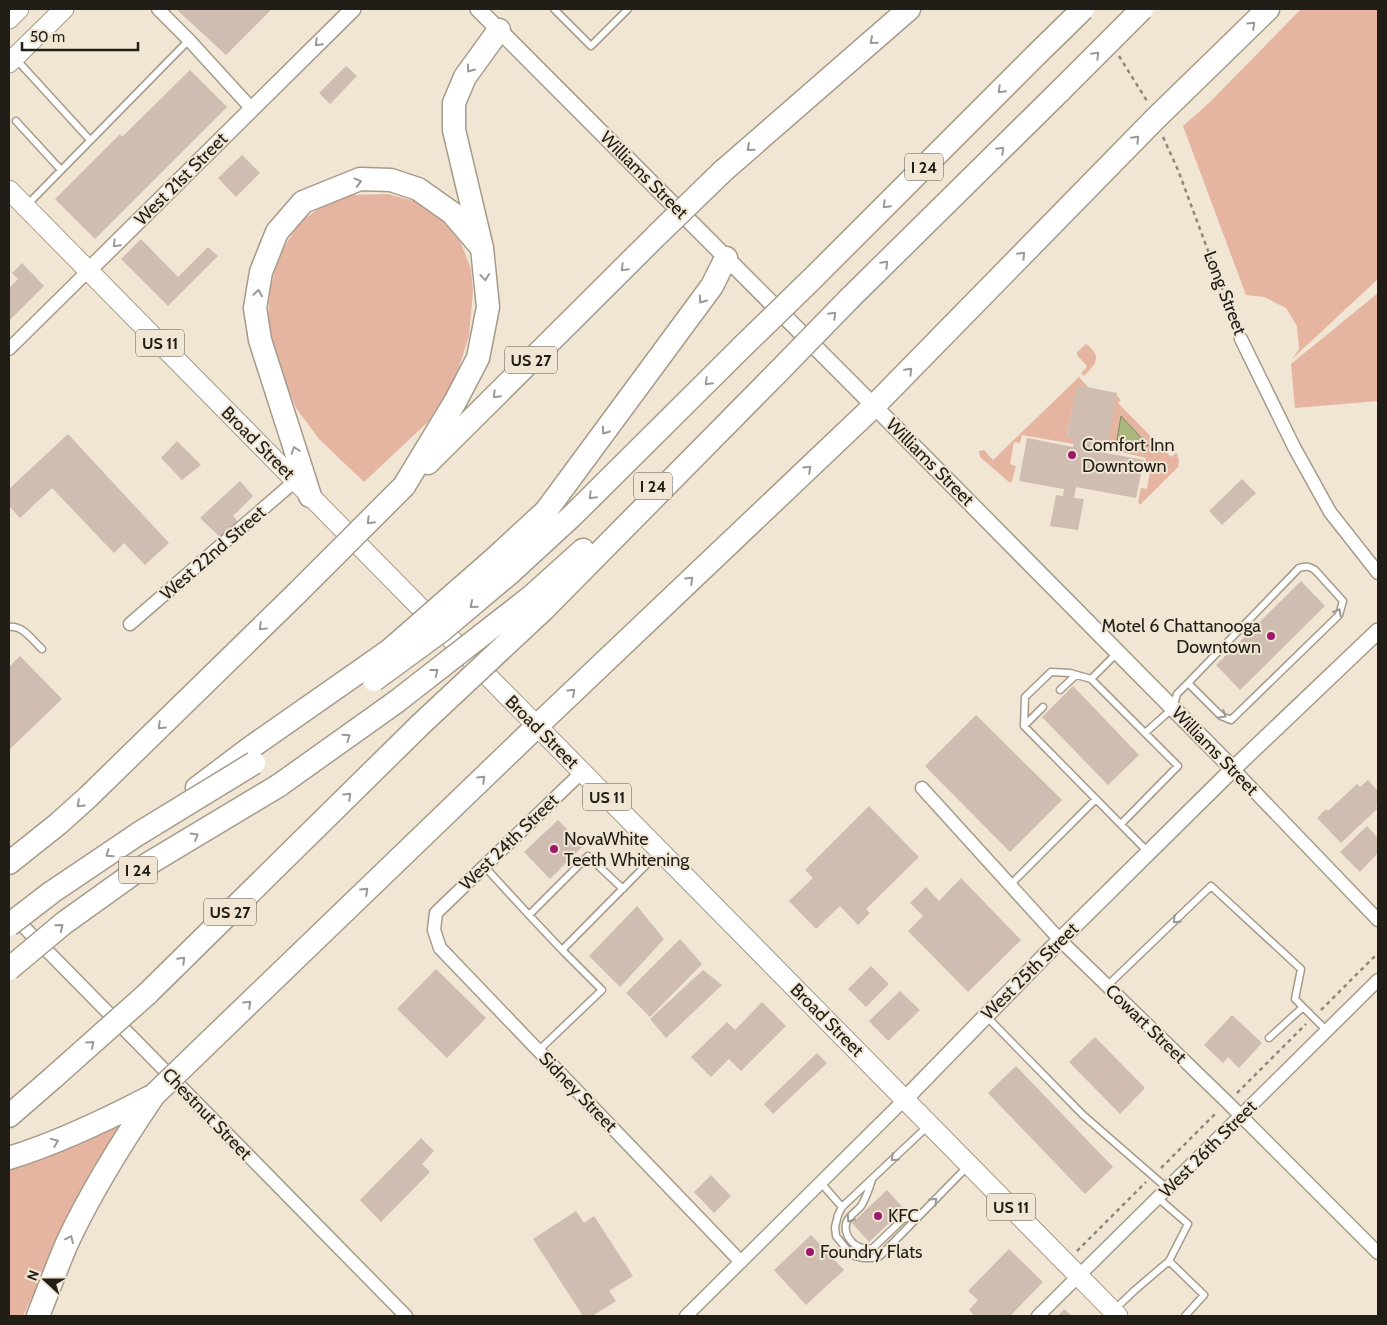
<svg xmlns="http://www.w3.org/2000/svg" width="1387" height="1325" font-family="Cabin,sans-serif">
	<rect width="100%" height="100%" fill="#f0e6d3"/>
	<!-- green -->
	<path fill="#e5b5a2" d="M1301,9H1378V279L1292,359L1299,349L1297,326L1286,308L1264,297L1246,295L1183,126L1209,103Z
		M388,194L414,201L439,217L461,243L471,269L473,291L469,336L456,377L429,421L364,482L319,439L296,408L279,368L267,330L270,289L279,255L300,222L324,205L351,195Z
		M1378,293V401L1295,408L1291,364Z
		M1086,344C1103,357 1096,363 1084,376L1081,373L1087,367L1086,365L1077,355V352Z
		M1079,377L1089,388L1077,386L1067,436L1074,438V444L1022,435L1020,443L1014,442L1010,464L1016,466L1012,481L1010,483L980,457L979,451L984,450L993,460Z
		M1116,395L1121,400L1118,403L1171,457L1176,453H1177L1179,461L1178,467L1140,505L1138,502L1141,488L1147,489L1151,466L1145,464L1146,458L1112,450L1113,447L1107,445Z
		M128,1116L52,1256L23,1316H9V1171L39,1158Z"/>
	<!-- water -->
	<path fill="#aab67c" stroke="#81885e" d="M1121,416L1149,446L1117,440Z"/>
	<!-- building -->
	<path fill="#cebdb0" d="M176,9H272L226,55Z
		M346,66L357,76L330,104L319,93Z
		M190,70L227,107L95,239L55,199L120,134L122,137Z
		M242,155L260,173L236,197L218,178Z
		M141,239L178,277L208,247L218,256L168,306L121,259Z
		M22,263L44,286L9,321V288L18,279L12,273Z
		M1077,385L1117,393L1107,445L1096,443L1095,451L1144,460L1136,498L1076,487L1074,498L1084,499L1078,530L1050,526L1056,495L1063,496L1064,489L1019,481L1027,438L1073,447L1074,438L1067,437Z
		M68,434L169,543L145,565L124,543L114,553L52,488L20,518L9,506V489Z
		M177,441L201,465L182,480L161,458Z
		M1242,479L1256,493L1222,525L1209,511Z
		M240,481L253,496L233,516L239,523L223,540L200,518Z
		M1301,581L1325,606L1240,690L1216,665Z
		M20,656L62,699L9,750V667Z
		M1073,686L1139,755L1108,785L1042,717Z
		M976,715L1062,800L1010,852L925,766Z
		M1368,780L1378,791V804L1376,806L1378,808L1341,843L1317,818L1326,809L1328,811L1357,784L1360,787Z
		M869,806L919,857L866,909L870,913L858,925L840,906L816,929L789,901L813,878L805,870Z
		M558,820L583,846L550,879L524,852Z
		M1367,826L1378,838V853L1360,872L1340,852Z
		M961,878L1021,940L968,992L908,931L923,916L910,903L926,887L939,901Z
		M637,906L664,939L620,987L589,956Z
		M680,939L702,964L650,1017L626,993Z
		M871,966L889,984L866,1007L848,989Z
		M436,969L486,1018L447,1058L397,1009Z
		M703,970L722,985L666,1038L650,1019Z
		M900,991L920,1010L888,1041L869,1021Z
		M762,1002L786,1026L741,1071L729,1059L711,1077L691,1057L727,1022L735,1030Z
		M1232,1015L1262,1043L1239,1068L1228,1057L1223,1063L1204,1045Z
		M1095,1037L1145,1088L1120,1114L1069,1062Z
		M817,1053L827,1063L773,1114L764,1104Z
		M1016,1066L1113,1167L1085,1194L988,1093Z
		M421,1138L434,1151L422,1164L430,1172L381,1222L360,1200Z
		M711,1175L731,1196L714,1213L694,1192Z
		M887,1190L904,1209L869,1242L852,1223Z
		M576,1211L584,1223L594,1216L633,1276L609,1291L616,1301L592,1316H583L533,1239Z
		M811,1235L844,1270L806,1305L774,1270Z
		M1009,1249L1043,1282L1010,1316H975L969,1310L978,1300L968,1291Z
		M1064,1309L1072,1316H1058Z"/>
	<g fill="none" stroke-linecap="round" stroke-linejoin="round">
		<defs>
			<path id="service" d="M554,9L591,46L628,9
				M15,58L90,140
				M16,121L61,170
				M27,205L189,40
				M9,627C23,625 32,640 42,649
				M1117,653L1091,679L1070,673L1051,672L1025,697L1024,726L1148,852
				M1091,679L1178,766L1121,824
				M1060,690L1076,675
				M1024,726L1043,707
				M1145,733L1173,708L1177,694L1188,683L1299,568C1306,566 1309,566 1315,570L1343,601L1339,615L1231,720L1221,716L1188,683
				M484,866L529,915
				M1010,885L1096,799
				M562,950L529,915L588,856L623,889
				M1107,986L1211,886L1301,969L1295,999L1327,1031
				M987,1017L1083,1115L1168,1189
				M1269,1038L1303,1007
				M538,1051L602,990L562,950L659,852
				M929,1125L842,1207L838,1215L835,1227L836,1236L848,1251L855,1256L864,1258H871L880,1256L967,1167
				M872,1180C869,1188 866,1199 861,1206C858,1210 853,1213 850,1217C842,1225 846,1237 854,1244C860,1248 866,1250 873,1248L903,1219L919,1215
				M821,1183L842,1207
				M1158,1198L1188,1224L1169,1261
				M1115,1309L1135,1290L1169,1261L1204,1295L1185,1316"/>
			<path id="minor" d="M158,9L189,40L252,109
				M1241,339L1294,447L1330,512L1378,573
				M9,349L88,271
				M130,624L295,481
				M1233,769L1378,920
				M582,772L436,913L434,930L440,948L741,1262
				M922,788L1060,940L1227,1102L1378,1253
				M14,917L406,1316
				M686,1316L905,1099
				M1038,1316L1378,980"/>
			<path id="tertiary" d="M478,9L874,406L1233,769
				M88,271L353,9
				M905,1099L1060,940L1233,769L1378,631"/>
			<path id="primary" d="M9,19L19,9
				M9,63L64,9
				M9,190L1118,1316"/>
			<path id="motorway" d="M723,171L909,9
				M813,278L1035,56
				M850,298L1061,90
				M428,463L658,234
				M404,486L455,402L478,358L488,307L482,248L454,130V103L465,77L499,30
				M310,496L260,340L255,308L261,272L277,232L303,202L360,179L391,180L418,189L452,213L482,248
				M494,559L546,511L712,286L726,258
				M510,573L573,515L742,347
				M532,596L583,550
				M544,609L775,375
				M278,786L396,702
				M197,788L250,748L363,669
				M9,863L58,824L88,797L297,593
				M147,994L420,725
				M213,1038L537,726L874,406L1155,119L1268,9
				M9,1116L55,1076
				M9,1158C58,1143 104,1121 150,1097
				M38,1316C48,1291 57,1266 68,1241C92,1190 122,1142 154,1095"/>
		</defs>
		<!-- service casing -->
		<use href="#service" stroke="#a69b8a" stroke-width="9"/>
		<!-- minor casing -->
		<use href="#minor" stroke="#a69b8a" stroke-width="15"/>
		<!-- tertiary casing -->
		<use href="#tertiary" stroke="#a69b8a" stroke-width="18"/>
		<!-- primary casing -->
		<use href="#primary" stroke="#a69b8a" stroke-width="21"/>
		<!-- motorway casing -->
		<use href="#motorway" stroke="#a69b8a" stroke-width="25"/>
		<!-- path -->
		<path stroke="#8e877a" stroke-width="2.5" stroke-dasharray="4 4" stroke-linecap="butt" d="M1119,56L1147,101
			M1163,137L1178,170L1236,326
			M1321,1010L1378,953
			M1237,1093L1306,1024
			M1161,1168L1217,1112
			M1077,1251L1146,1182"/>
		<!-- service -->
		<use href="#service" stroke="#fff" stroke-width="6"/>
		<!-- minor -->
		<use href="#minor" stroke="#fff" stroke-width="12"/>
		<!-- tertiary -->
		<use href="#tertiary" stroke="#fff" stroke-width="15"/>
		<!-- primary -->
		<use href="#primary" stroke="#fff" stroke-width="19"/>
		<!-- motorway -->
		<use href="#motorway" stroke="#fff" stroke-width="22"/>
		<defs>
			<path id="motorway-bridge" d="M1035,56L1083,9
				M1061,90L1142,9
				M658,234L723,171
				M742,347L813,278
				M775,375L850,298
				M297,593L404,486
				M363,669L390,650L494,559
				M374,680L441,631L510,573
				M396,702L532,596
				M420,725L544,609
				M9,925L52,892L138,834L254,763
				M9,969L64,923L138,870L278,786
				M55,1076L147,994
				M154,1095L213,1038"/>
		</defs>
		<!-- motorway-bridge casing -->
		<use href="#motorway-bridge" stroke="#a69b8a" stroke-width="25" stroke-linecap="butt"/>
		<!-- motorway-bridge -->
		<use href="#motorway-bridge" stroke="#fff" stroke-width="22"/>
	</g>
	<!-- one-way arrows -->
	<defs><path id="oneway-chevron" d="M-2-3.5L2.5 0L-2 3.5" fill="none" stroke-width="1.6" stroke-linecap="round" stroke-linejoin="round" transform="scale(1.25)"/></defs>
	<g stroke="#9b9997">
		<use href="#oneway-chevron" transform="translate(1252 25) rotate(-44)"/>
		<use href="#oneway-chevron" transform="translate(873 41) rotate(139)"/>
		<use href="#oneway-chevron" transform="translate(318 43) rotate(135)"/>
		<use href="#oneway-chevron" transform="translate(1096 55) rotate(-45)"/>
		<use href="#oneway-chevron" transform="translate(470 69) rotate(126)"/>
		<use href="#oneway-chevron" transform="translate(1001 90) rotate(135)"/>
		<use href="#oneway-chevron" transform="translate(1136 139) rotate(-46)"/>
		<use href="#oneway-chevron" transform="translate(750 148) rotate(139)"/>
		<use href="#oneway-chevron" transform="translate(1001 150) rotate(-45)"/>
		<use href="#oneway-chevron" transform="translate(358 182) rotate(-15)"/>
		<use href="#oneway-chevron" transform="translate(886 205) rotate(135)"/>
		<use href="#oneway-chevron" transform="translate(116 244) rotate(135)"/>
		<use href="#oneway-chevron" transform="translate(1022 255) rotate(-46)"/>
		<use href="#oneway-chevron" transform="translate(885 264) rotate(-45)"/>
		<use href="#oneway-chevron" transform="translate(624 268) rotate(135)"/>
		<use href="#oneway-chevron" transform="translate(485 277) rotate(84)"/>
		<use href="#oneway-chevron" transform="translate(258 293) rotate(-81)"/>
		<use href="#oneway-chevron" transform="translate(702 300) rotate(126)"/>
		<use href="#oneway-chevron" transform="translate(833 315) rotate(-45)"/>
		<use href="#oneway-chevron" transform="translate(909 371) rotate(-46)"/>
		<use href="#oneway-chevron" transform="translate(708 382) rotate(135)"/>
		<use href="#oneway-chevron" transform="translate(496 395) rotate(135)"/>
		<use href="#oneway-chevron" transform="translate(605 431) rotate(126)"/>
		<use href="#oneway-chevron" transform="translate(295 450) rotate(-108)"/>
		<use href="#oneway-chevron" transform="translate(808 469) rotate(-43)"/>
		<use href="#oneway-chevron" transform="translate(592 496) rotate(135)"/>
		<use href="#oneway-chevron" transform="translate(370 521) rotate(135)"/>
		<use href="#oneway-chevron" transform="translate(690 580) rotate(-43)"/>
		<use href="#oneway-chevron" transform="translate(473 605) rotate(140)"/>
		<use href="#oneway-chevron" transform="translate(1338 612) rotate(-62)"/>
		<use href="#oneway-chevron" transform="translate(262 627) rotate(136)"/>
		<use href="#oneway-chevron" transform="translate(435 672) rotate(-38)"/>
		<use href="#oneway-chevron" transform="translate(572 692) rotate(-43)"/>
		<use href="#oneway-chevron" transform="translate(1223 715) rotate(31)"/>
		<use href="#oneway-chevron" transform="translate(161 726) rotate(136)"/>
		<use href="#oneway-chevron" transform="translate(347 737) rotate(-35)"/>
		<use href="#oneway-chevron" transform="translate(482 779) rotate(-44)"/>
		<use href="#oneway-chevron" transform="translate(348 796) rotate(-44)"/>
		<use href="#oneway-chevron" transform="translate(80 804) rotate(137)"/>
		<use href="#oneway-chevron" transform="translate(195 836) rotate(-31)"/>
		<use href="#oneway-chevron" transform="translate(109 854) rotate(146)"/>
		<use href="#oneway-chevron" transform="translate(365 891) rotate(-44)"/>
		<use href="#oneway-chevron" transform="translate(1176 920) rotate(136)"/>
		<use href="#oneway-chevron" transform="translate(60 927) rotate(-39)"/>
		<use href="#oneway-chevron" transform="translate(182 960) rotate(-45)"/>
		<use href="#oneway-chevron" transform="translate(248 1004) rotate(-44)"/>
		<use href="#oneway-chevron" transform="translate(91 1044) rotate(-42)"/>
		<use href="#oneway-chevron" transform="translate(55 1142) rotate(-22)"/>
		<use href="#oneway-chevron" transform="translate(894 1158) rotate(137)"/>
		<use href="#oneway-chevron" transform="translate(934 1201) rotate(-45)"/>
		<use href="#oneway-chevron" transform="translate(850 1219) rotate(125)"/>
		<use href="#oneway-chevron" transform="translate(70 1239) rotate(-65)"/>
	</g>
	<!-- markers -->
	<g fill="#9c196c" stroke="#f0e6d3" stroke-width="2">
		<circle cx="1072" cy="455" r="5"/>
		<circle cx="1271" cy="636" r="5"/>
		<circle cx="554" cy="849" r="5"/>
		<circle cx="878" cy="1216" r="5"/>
		<circle cx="810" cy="1252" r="5"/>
	</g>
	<g text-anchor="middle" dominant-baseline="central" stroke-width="4" stroke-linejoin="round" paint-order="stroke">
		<!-- shield labels -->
		<g fill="#f0e6d3" stroke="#5f594f" stroke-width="1">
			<rect x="905" y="153.5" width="38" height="27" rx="4"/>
			<rect x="136" y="329.5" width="48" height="27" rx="4"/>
			<rect x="505" y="346.5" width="52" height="27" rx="4"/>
			<rect x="634" y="472.5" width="38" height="27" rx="4"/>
			<rect x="583" y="783.5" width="48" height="27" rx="4"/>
			<rect x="119" y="856.5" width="38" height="27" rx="4"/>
			<rect x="204" y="898.5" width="52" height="27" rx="4"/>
			<rect x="987" y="1193.5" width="48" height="27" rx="4"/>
		</g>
		<g font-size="16" font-weight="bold" fill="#211d17">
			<text x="924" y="167">I 24</text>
			<text x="160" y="343">US 11</text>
			<text x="531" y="360">US 27</text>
			<text x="653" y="486">I 24</text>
			<text x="607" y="797">US 11</text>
			<text x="138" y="870">I 24</text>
			<text x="230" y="912">US 27</text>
			<text x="1011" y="1207">US 11</text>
		</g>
		<!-- street labels -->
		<g font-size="18" fill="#211d17" stroke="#f0e6d3">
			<text transform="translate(644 175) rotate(45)">Williams Street</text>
			<text transform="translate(181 179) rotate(-45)">West 21st Street</text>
			<text transform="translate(1225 293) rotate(69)">Long Street</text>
			<text transform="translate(258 443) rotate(45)">Broad Street</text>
			<text transform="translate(930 462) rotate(45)">Williams Street</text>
			<text transform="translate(213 553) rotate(-41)">West 22nd Street</text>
			<text transform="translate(542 732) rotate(45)">Broad Street</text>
			<text transform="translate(1215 751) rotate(46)">Williams Street</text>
			<text transform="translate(509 842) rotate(-44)">West 24th Street</text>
			<text transform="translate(1030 971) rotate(-45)">West 25th Street</text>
			<text transform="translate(827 1020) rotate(45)">Broad Street</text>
			<text transform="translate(1146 1024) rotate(44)">Cowart Street</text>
			<text transform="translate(578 1092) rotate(46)">Sidney Street</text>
			<text transform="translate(207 1114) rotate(46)">Chestnut Street</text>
			<text transform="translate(1208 1149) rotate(-45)">West 26th Street</text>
		</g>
		<!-- poi labels -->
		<g font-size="18" fill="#211d17" stroke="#f0e6d3" text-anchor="start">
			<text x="1082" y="445">Comfort Inn<tspan x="1082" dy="21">Downtown</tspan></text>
			<text x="1261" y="626" text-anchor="end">Motel 6 Chattanooga<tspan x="1261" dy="21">Downtown</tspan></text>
			<text x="564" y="839">NovaWhite<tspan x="564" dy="21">Teeth Whitening</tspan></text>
			<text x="888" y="1216">KFC</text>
			<text x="820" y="1252">Foundry Flats</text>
		</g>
	</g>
	<!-- border -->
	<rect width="1387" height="1325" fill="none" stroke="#211d17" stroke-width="20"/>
	<!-- north arrow -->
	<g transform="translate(45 1280) rotate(291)" stroke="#f0e6d3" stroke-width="4" paint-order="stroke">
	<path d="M0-4L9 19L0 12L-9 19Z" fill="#211d17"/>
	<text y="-8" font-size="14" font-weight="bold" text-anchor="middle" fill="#211d17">N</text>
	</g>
	<!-- scale -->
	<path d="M22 42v8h116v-8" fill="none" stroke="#211d17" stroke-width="2.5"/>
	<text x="30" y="42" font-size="15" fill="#211d17" stroke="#f0e6d3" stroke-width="4" paint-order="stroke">50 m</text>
</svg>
